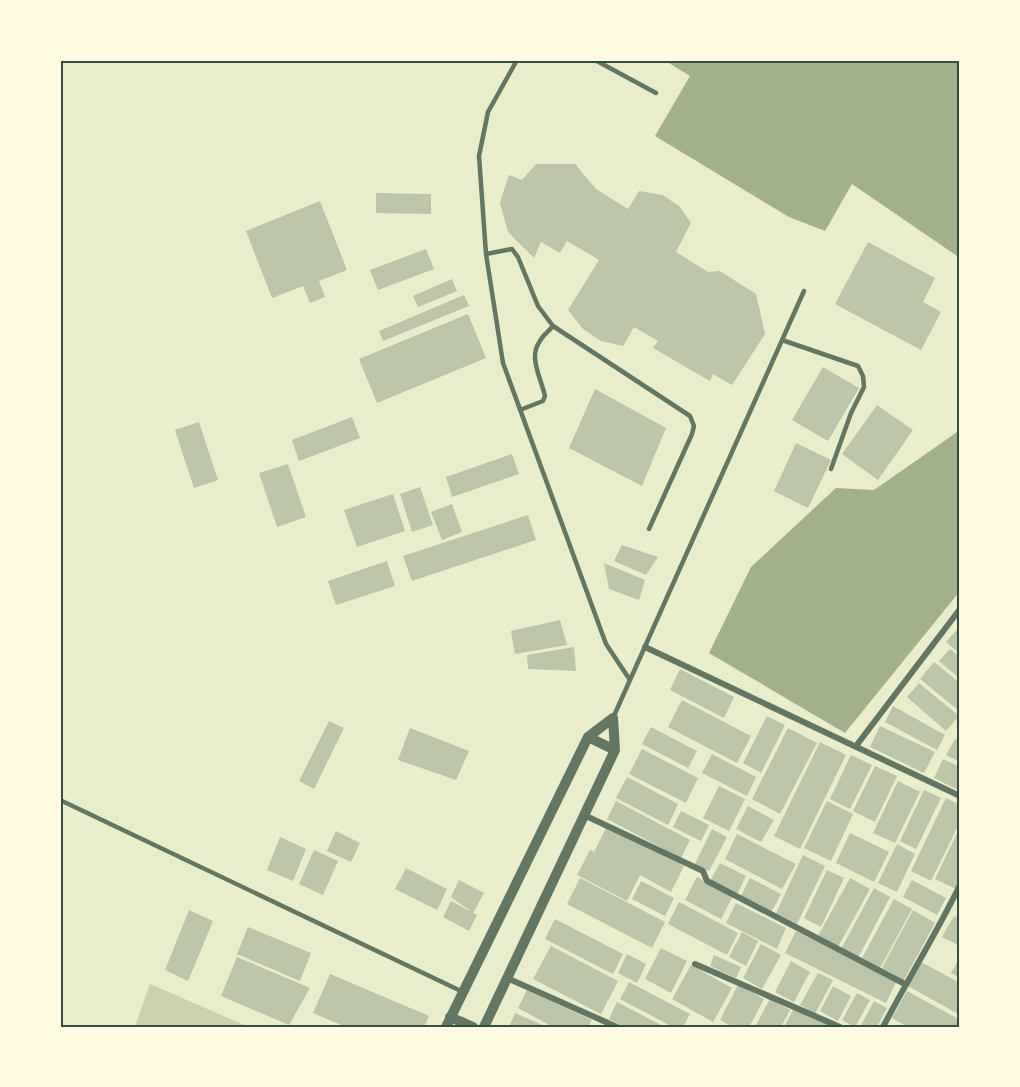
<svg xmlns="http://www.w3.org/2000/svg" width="1020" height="1087" font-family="Spectral,serif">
	<rect width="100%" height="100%" fill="#e9edc9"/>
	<!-- green -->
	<path fill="#cad2ad" d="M150,984L249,1027H135Z"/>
	<!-- water -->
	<path fill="#a3b18a" d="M664,60H960V258L852,184L825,231L789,217L655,136L690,76Z
		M960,430V591L845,733L709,653L751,567L836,488L874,490Z"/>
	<!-- building -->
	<path fill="#bcc5a7" d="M536,164H575L596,189L628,209L639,191L663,195L680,207L691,223L676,252L708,272L720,271L756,294L765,334L732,385L713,374L710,381L653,348L658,341L634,327L623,346L601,341L583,329L568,310L599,260L567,241L560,253L541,242L534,258L508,232L500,203L509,175L522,180Z
		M376,193L431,194V214L376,213Z
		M320,201L347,270L319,281L325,297L310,303L303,286L272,298L246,231Z
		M868,242L935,278L923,302L941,312L921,350L835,304Z
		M426,249L434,269L378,290L370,270Z
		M452,279L457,291L418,307L413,296Z
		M464,295L469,306L383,341L379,331Z
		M468,314L486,358L377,403L359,359Z
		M823,367L859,388L828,441L792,420Z
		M595,389L666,428L642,486L569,448Z
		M877,405L913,430L878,480L842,454Z
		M352,417L360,438L299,461L292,440Z
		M199,422L218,480L194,488L175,430Z
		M796,443L831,460L808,508L774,491Z
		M512,454L519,474L452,497L446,477Z
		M288,464L306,517L277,527L259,473Z
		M420,487L433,525L412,532L400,494Z
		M393,494L405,531L357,547L344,510Z
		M452,504L462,532L442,540L431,512Z
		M528,515L536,540L412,581L403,556Z
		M622,545L658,557L646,575L614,561Z
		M387,561L395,586L336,605L328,581Z
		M604,563L645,580L639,600L609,589Z
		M560,620L567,645L515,654L511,631Z
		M960,626V654L946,642Z
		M574,647L576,671L528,669L527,655Z
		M950,649L960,657V679L939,661Z
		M934,662L960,683V710L959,711L920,679Z
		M680,669L734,697L724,718L670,690Z
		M919,683L959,716L946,731L907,697Z
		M682,700L751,736L737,763L668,727Z
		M893,706L945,735L937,750L885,722Z
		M767,716L785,725L761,773L743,763Z
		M329,721L344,728L314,789L299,781Z
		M880,726L935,752L924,773L870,747Z
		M651,727L697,751L688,768L642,744Z
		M410,728L469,751L456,780L398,760Z
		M788,728L817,743L780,814L752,799Z
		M955,739L960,741V762L946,755Z
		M820,742L846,755L800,849L774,836Z
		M642,749L698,778L686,803L629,774Z
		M712,754L756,777L747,796L702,773Z
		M851,755L872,765L850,809L830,799Z
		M943,759L960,767V791L934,778Z
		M875,766L897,776L875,822L853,811Z
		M627,777L678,804L668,825L616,798Z
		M898,781L920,792L895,843L873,833Z
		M719,786L745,799L729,831L703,818Z
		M924,790L941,798L916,849L900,841Z
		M946,798L960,805V822L931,881L911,871Z
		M616,801L690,840L681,858L607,819Z
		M827,801L853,814L831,861L804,848Z
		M748,806L774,820L761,842L736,829Z
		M681,811L709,825L701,841L673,827Z
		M607,826L684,866L671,892L640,875L627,901L577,875L590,850L594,852Z
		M960,827V880L956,889L935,879Z
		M712,829L727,837L709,871L695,864Z
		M336,831L360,843L351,862L327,851Z
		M850,833L889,852L874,882L836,863Z
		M737,834L796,864L782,889L725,859Z
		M280,837L306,849L293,881L267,870Z
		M897,844L915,854L897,892L878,883Z
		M314,850L338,861L323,895L299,884Z
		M803,855L825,866L797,924L776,913Z
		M720,863L746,876L737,895L710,881Z
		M406,868L447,889L437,910L395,889Z
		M827,870L844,878L821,927L804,918Z
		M697,877L733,896L721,919L685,900Z
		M580,878L665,922L652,948L567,904Z
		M750,878L781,894L772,911L741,896Z
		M850,878L870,889L838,947L818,936Z
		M459,880L484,893L473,913L451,897Z
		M912,880L946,898L937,915L903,897Z
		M641,881L674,898L665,916L632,899Z
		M874,888L890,897L858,958L841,949Z
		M894,899L912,909L880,968L862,958Z
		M451,901L477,915L469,931L443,917Z
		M679,902L738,933L727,955L668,924Z
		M736,903L786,928L777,949L726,923Z
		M189,910L213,921L188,981L165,970Z
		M913,910L935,923L904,980L882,968Z
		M954,916L960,919V946L942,937Z
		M555,919L623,954L613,974L545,939Z
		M248,927L311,953L300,981L237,954Z
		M796,931L897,980L886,1003L785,953Z
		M742,932L758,941L746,966L729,957Z
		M761,944L781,955L762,989L743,978Z
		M551,946L618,981L601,1014L533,979Z
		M661,948L687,961L671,993L645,979Z
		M627,954L646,964L637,983L618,973Z
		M714,955L741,967L736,978L710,966Z
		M237,957L310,988L289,1025L221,996Z
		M960,957V978L951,973Z
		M791,961L810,972L794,1002L775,992Z
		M921,962L960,983V1015L908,986Z
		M691,965L732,988L713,1022L672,999Z
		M818,973L833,980L815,1014L800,1005Z
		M330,974L429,1016L424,1027H346L313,1013Z
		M629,982L690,1014L683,1027H671V1026L620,999Z
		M738,985L764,999L749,1027H733L720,1020Z
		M833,986L851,996L838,1021L820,1011Z
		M527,990L592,1020L588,1027H553L518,1008Z
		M907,991L960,1020V1027H908L892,1018Z
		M857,993L870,1000L855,1027L842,1020Z
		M770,999L790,1010L781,1027H755Z
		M874,1001L887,1008L877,1027H860Z
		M617,1002L665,1027H624L609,1019Z
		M794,1008L814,1019L815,1017L834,1027H784Z
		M515,1013L547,1027H509Z"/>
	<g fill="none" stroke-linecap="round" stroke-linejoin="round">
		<!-- service -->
		<path stroke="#617663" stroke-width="4.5" d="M517,60L488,112L479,156L486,254L503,363L606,644L630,680
			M595,60L656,93
			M486,254L512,249L518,257L538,306L553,326
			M782,340L858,366L863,376L864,387L851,413L831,469
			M520,410L543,401L545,396C541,378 528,357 540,341C543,335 549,331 553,326L690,416L694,426L692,434L649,529
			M613,718L804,291
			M60,800L463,992"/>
		<!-- minor -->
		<path stroke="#617663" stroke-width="6" d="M645,647L960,796
			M856,746L960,609
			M584,815L703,871L707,881L715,885L905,984
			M695,964L840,1027
			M507,978L617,1027
			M883,1027C908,979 936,934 960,885"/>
		<!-- tertiary -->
		<path stroke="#617663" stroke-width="10" d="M588,737L615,750
			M450,1017L473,1027
			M446,1027L588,737L613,718
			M484,1027L615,750L613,718"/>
	</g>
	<!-- border -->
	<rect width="1020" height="1087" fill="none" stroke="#fefae0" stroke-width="123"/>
	<rect x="62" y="62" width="896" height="964" fill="none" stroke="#344e41" stroke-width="2"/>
</svg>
